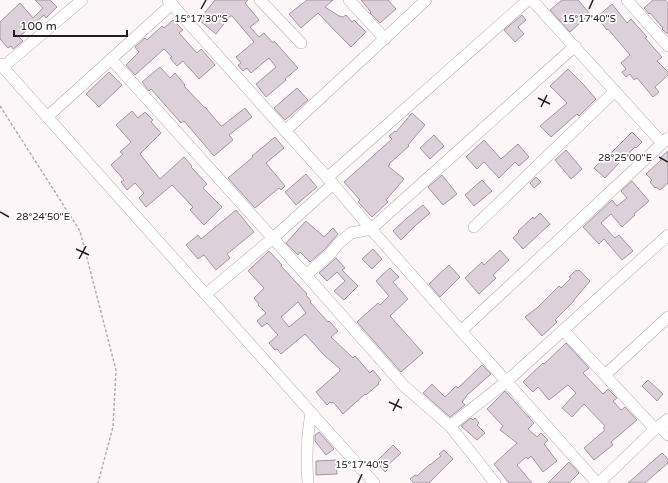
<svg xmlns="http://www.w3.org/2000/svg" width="668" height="483" font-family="'Varela Round',sans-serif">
	<rect width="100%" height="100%" fill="#fdf6f8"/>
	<!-- building -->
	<path fill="#dcd0da" stroke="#a297a0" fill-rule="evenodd" d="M35,0H50L57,7L46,18L44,15L19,37L23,41L13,49L11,46L8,48L0,39V22L20,3L33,18L43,8Z
		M215,0H248L245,3L259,20L250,27L259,37L264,33L272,42H275L298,68L285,79L286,80L266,97L256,84L276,67L269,58L251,73L247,68L243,71L238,65L241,63L236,57L254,42L232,16H230L216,34L199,20Z
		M307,0H333L325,7L339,16L343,17L346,15L352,22L354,20L366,32L351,47L336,32L318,13L301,28L289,14Z
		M361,0H388L396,9L380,23L370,13L371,12Z
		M562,0H578L590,14L570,32L550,10Z
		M653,0H665L668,3V34L667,33H666L662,29L663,28L650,13L649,14L644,8Z
		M612,4L627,23L631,19L647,37L645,38L662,57L657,61L668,72V75L655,87L659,92L653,97L637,78L634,80L630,74L626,77L622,72L626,69L621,63L630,55L608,29L607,30L597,17Z
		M522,15L526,20L518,27L524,34L515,42L504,30Z
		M173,20L183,30L179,33L197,53L201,49L215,65L199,79L183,61L177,66L170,58L172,57L164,49L135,75L126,65L139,52L135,47L145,38L147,40L162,26L164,28Z
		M160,67L170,78L175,73L185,85L184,86L205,108V107L221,126H222L245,108L252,117L229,135L233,140L214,156L184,121L181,123L151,89L149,91L142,82Z
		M568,69L584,85L596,99L579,116L577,114L551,137L540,126L567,103L550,86Z
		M109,72L122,85L99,107L86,94Z
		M297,88L308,100L285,120L274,108Z
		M132,111L138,118L145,112L153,120L151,122L161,133L140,154L160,179L184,157L192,166L191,167L207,184L203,188L222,207L204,225L190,210L193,207L172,185L146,207L139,198L144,193L135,183L127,190L121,182L124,180L111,165L123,154L120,152L131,142L116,125Z
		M412,113L425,125L408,145L409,146L389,164L390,165L388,166L404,179L386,200L388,202L372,217L358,202L360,200L344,182L392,139L389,136L395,131L396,132Z
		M632,132L642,142L636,148L635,147L619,163L605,178L594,168L608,153L610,154Z
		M434,135L444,146L430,159L420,148Z
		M275,137L284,148L266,163L285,186L281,190L279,188L255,208L228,178L253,157L252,156Z
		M484,140L501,159L518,144L529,157L519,166L515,162L499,178L484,162L477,169L466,157Z
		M566,150L582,169L571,179L555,160Z
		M668,151V183L660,190L656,187L655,188L650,182L652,180L646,174L661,160L660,158Z
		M306,174L317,187L296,205L285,192Z
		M442,175L457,194L443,205L428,187Z
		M536,177L541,182L534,188L530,183Z
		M482,180L492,191L474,206L465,195Z
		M632,181L649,201L634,214L635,215L622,227L611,214L601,223L615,238L619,235L633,251L622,260L604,239L599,244L583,227L612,200L617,206L627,198L621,191Z
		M423,205L430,213L415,226L401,240L393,231L407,218Z
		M236,210L254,232L227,254L230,258L216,270L204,255L198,259L186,245L198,235L201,239Z
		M540,213L550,224L523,249L513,238L519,232L518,231L533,217L534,219Z
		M306,221L324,237L333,228L338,234L325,249L310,262L300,252L298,255L286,243Z
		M373,249L382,259L372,269L362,259Z
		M500,250L509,260L493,275L496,278L479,294L465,278L482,262L484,265Z
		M269,251L282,265L281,266L307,294L306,295L311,301L310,302L328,322L329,321L338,331L331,337L353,358L355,356L370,373L373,370L381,380L378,383L379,384L366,395L365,394L343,414L333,402L331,403L330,402L327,405L316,392L340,371V369L323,354L305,334L281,354L277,349L275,350L269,343L278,335L267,323L262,327L257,321L266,313L258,305L259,304L254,298L264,288L248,271ZM298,302L306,313L289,327L281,317Z
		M336,258L345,268L342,270L358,286L344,300L334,291L345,281L337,272L327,281L319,273Z
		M449,265L460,277L440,297L429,284Z
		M390,268L399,277L393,282L408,299L390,316L423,353L401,372L357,322L378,303L380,305L389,296L376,281Z
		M576,270L577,271L579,270L590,281L574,300V301L555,320L557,322L542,336L525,317L538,307L559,286L561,288L571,278L569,277Z
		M566,343L589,368L583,373L603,394L608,389L617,398L613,401L621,410L625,407L637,420L611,442L613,445L594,460L584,448L605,430L603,428L605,426L584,404L572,417L562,408L576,393L568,385L549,400L538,387L533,392L523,382L543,363L544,364Z
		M482,365L491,374L466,396V397L462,402L465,405L450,417L423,393L432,384L445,397L456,386L458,388Z
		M648,380L663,394L657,401L642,386Z
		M505,391L534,423L528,429L537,437L541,433L548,440L544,444L557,461L543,472L531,456L528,459L526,457L517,465L532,483H509L494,464L517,443L500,430L503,426L487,409Z
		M471,418L473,420L475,418L479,423L477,425L485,433L477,440L461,426Z
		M319,432L334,449L326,455L315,441V435Z
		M393,445L401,453L388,465L390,467L385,472L376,462Z
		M444,450L453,459L429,483H414L410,479L415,475L417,476L430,464V465L441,456L439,454Z
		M662,453L668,459V463L645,483H628Z
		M336,460L337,474L316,475V461Z
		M569,462L579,473L569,483H548Z"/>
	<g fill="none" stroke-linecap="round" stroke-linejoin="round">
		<defs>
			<path id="minor" d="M168,0L333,184L371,229L461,331L543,422L597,483
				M260,0L301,43
				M349,0L385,39
				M532,0L662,143
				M627,0L668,46
				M111,59L306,275L404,386L450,426L495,483
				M0,64L374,483
				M3,67L82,0
				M47,117L172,4
				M285,131L426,0
				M327,178L528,0
				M474,227L615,91
				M306,275L330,254L338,244L351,233L371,229L575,46
				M206,294L273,238L333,184
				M563,330L655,429
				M461,331L668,138
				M605,375L668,317
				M450,426L507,381L668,235
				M660,426L668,435
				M308,483C306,459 307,436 311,413
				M599,483L655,429L668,419"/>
		</defs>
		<!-- minor casing -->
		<use href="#minor" stroke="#b6a7aa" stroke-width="12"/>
		<!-- path -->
		<path stroke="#b5aeb0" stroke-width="1.5" stroke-dasharray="3 2" stroke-linecap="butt" d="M0,106L80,231L116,370L113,427L98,483"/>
		<!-- minor -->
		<use href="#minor" stroke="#fff" stroke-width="11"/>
	</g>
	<!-- ticks -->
	<path fill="none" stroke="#241e20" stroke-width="1.5" d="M201,9L206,0M589,9L593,0M538,98L550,104M541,107L547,95M659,157L668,162M0,212L9,217M76,249L89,255M79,259L86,246M389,402L402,408M393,411L399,399M358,483L362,474"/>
	<g font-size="10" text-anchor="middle" fill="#241e20" stroke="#fff" stroke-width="3.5" stroke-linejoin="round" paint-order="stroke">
		<text x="201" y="22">15°17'30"S</text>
		<text x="589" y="22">15°17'40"S</text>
		<text x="625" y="161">28°25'00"E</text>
		<text x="43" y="220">28°24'50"E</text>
		<text x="362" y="468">15°17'40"S</text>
	</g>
	<!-- scale -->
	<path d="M14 30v6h113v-6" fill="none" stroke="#241e20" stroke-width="2"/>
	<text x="20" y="30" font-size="12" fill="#241e20" stroke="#ffffff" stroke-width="3" paint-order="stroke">100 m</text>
</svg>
